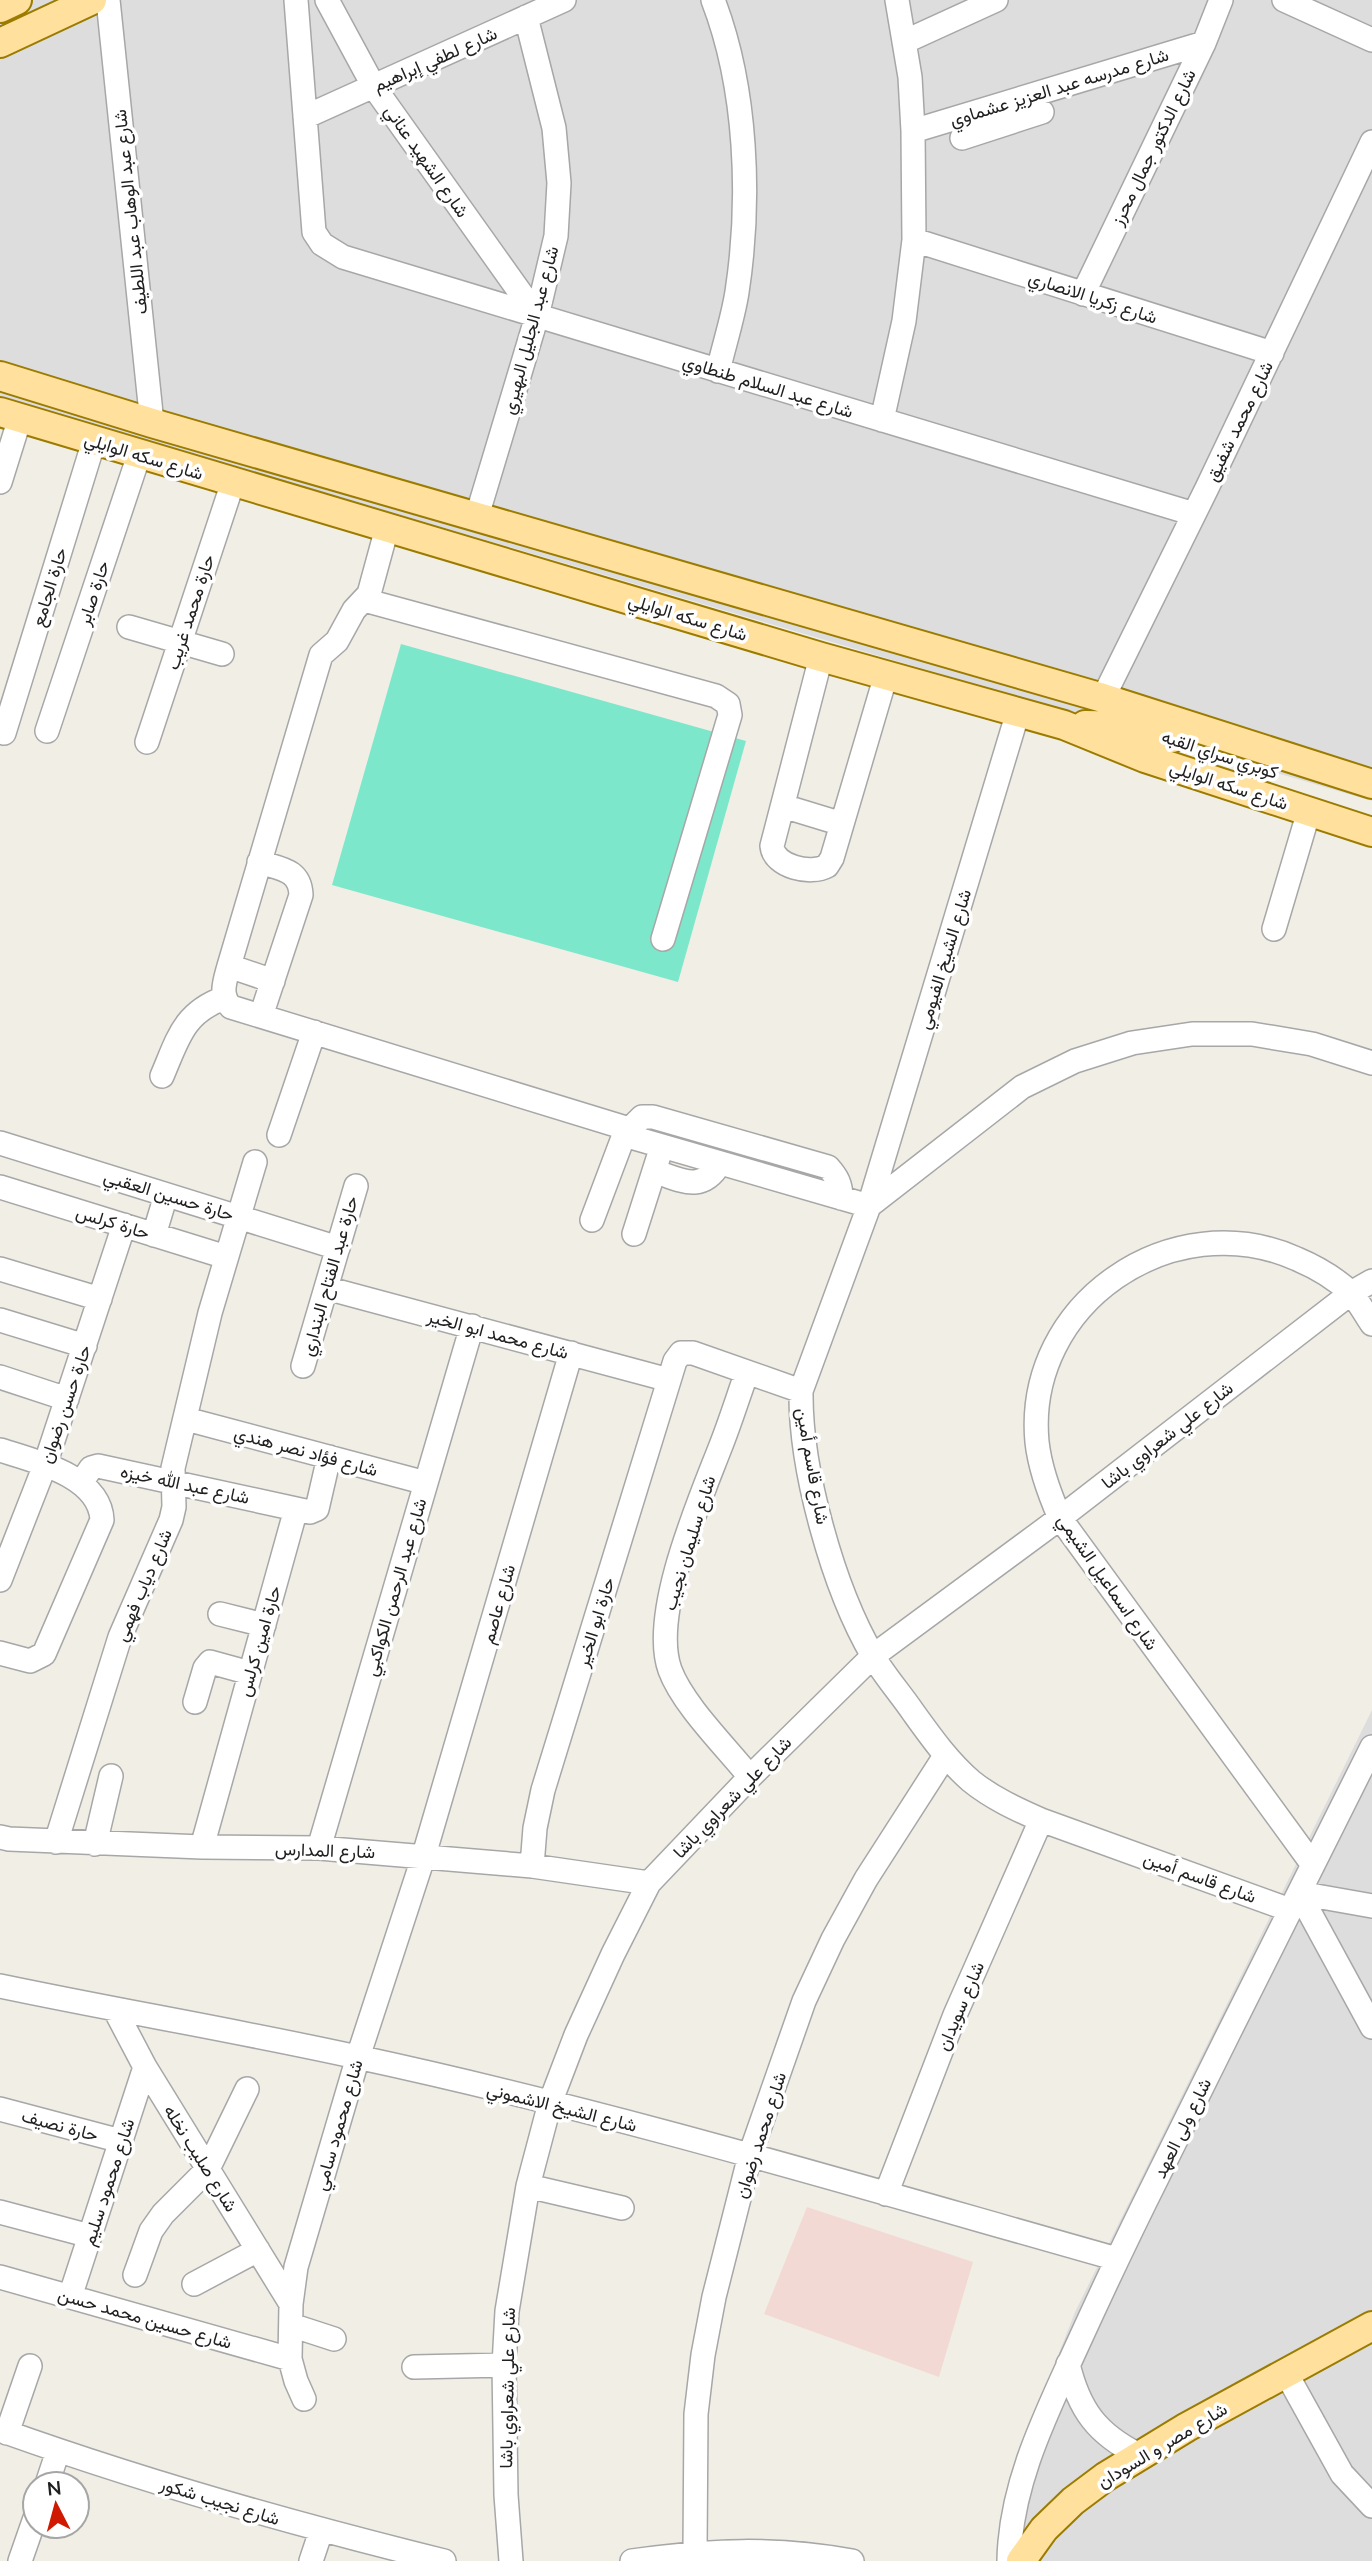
<svg xmlns="http://www.w3.org/2000/svg" width="1372" height="2561" font-family="Mulish,Vazirmatn,sans-serif">
	<rect width="100%" height="100%" fill="#f1efe5"/>
	<!-- residential -->
	<path fill="#dedddd" d="M0,0H1372V801L0,397Z
		M1372,1710V2561H998L1040,2402L1075,2312Z"/>
	<!-- commercial -->
	<path fill="#f3d9d3" d="M807,2207L973,2262L939,2377L764,2314Z"/>
	<!-- pitch -->
	<path fill="#7de7cb" d="M401,644L746,741L678,982L332,885Z"/>
	<g fill="none" stroke-linecap="round" stroke-linejoin="round">
		<defs>
			<path id="minor" d="M108,0L152,423
				M296,0L314,232L322,244L343,257L1194,514
				M327,0L374,87L537,316
				M713,0C747,88 751,200 737,292C733,318 724,345 718,371
				M1284,0L1372,40
				M904,42L996,0
				M305,117L564,0
				M913,131L1204,43
				M962,138L1042,112
				M914,240L1272,353
				M1083,294L1204,43L1221,0
				M882,420L904,321L914,240L913,131L910,77L897,0
				M0,482L20,418
				M477,516L537,316L556,236L559,183L554,128L526,17
				M387,528L369,594L354,610L337,641L321,655L229,966C225,981 219,995 231,1007L629,1129
				M364,600L716,696L728,704L730,715L663,939
				M129,627L222,654
				M821,657L772,846C774,867 811,875 827,866L832,858L886,675
				M1103,698L1207,488L1372,142
				M47,731L139,455
				M4,733L94,441
				M147,742L233,482
				M783,806L842,824
				M259,862C280,869 300,869 301,895L261,1016
				M1274,929L1309,811
				M229,966L273,981
				M162,1076C178,1039 183,1013 224,998
				M279,1135L314,1032
				M624,1135L869,1206L1018,712
				M0,1143L338,1248
				M654,1171C681,1180 702,1194 720,1163
				M0,1187L226,1257
				M592,1220L624,1135L642,1117H653L828,1167C837,1177 841,1184 841,1198
				M634,1234L662,1146
				M154,1235L166,1195
				M0,1269L100,1299
				M326,1288L669,1380
				M0,1320L85,1346
				M303,1366L356,1186
				M747,1372C738,1397 730,1423 720,1448C699,1502 650,1615 670,1670C683,1705 726,1747 750,1777
				M0,1377L67,1399
				M186,1419L426,1483
				M0,1450C35,1461 100,1476 102,1520L44,1654L30,1661L0,1653
				M81,1483L91,1468L98,1466L296,1509
				M0,1580L45,1465L124,1225
				M220,1614L264,1625
				M195,1702L205,1668L210,1662L250,1673
				M0,1837L9,1839L202,1847L319,1848L532,1866L649,1883
				M56,1842L120,1637L171,1520L174,1507L173,1468L210,1313L255,1162
				M95,1844L111,1776
				M202,1847L296,1509L310,1512L317,1509L329,1457
				M319,1848L472,1326
				M1313,1865L1060,1518C1049,1493 1040,1469 1037,1442C1024,1303 1173,1203 1297,1259C1316,1267 1336,1279 1351,1293C1359,1302 1365,1314 1372,1324
				M532,1866L535,1828L543,1790L675,1361L681,1353H693L801,1391
				M1299,1893L1372,2027
				M1299,1893L1372,1906
				M1290,1910L1041,1820C1016,1809 992,1798 971,1781C948,1761 931,1737 913,1712C900,1693 884,1675 873,1656C833,1588 800,1469 801,1391L869,1206L1022,1087L1075,1061L1132,1043L1192,1034H1252L1312,1044L1372,1063
				M0,1986C119,2011 239,2031 357,2057C613,2112 865,2188 1117,2259
				M115,2010L145,2067L291,2304
				M0,2109L121,2141
				M528,2186L622,2208
				M886,2194L955,2015L1041,1820
				M0,2212L90,2236
				M135,2275L151,2231L163,2214L208,2169L247,2089
				M0,2277L290,2359
				M194,2284L258,2250
				M70,2297L145,2067
				M291,2325L334,2339
				M1068,2364C1079,2410 1097,2434 1139,2455
				M414,2367L504,2365
				M1286,2373L1342,2474L1372,2506
				M304,2399L296,2381L290,2359L291,2304L296,2267L358,2057L424,1855L571,1353
				M0,2430C145,2482 294,2524 444,2561
				M7,2433L30,2366
				M47,2484L58,2451
				M695,2552L696,2414L703,2355L714,2297L750,2155L804,2001L833,1939L866,1879L945,1756
				M20,2561L35,2518
				M311,2561L321,2531
				M511,2561L506,2495L504,2365L507,2311L528,2186L550,2103L576,2035L613,1954L649,1883L750,1777L873,1656L1060,1518L1351,1293L1372,1281
				M632,2561C710,2550 774,2547 852,2561
				M1009,2561C1010,2485 1046,2414 1077,2346C1103,2289 1129,2234 1157,2178C1228,2034 1300,1890 1372,1747"/>
			<path id="major" d="M0,8L17,0
				M0,43L92,0
				M0,376L152,423L1103,698L1372,784
				M0,412L821,657L1064,725L1145,758L1372,832
				M1085,725C1115,725 1144,728 1172,738
				M1021,2561L1044,2529L1073,2501L1105,2477L1187,2427L1372,2326"/>
		</defs>
		<!-- minor casing -->
		<use href="#minor" stroke="#a7a7a7" stroke-width="26"/>
		<!-- major casing -->
		<use href="#major" stroke="#9b7b00" stroke-width="32"/>
		<!-- minor -->
		<use href="#minor" stroke="#fff" stroke-width="23"/>
		<!-- major -->
		<use href="#major" stroke="#ffe09c" stroke-width="28"/>
	</g>
	<g text-anchor="middle" dominant-baseline="central" stroke-width="7" stroke-linejoin="round" paint-order="stroke">
		<!-- street labels -->
		<g font-size="18" fill="#202020" stroke="#fff">
			<text transform="translate(435 59) rotate(-24)">شارع لطفي إبراهيم</text>
			<text transform="translate(1059 87) rotate(-17)">شارع مدرسه عبد العزيز عشماوي</text>
			<text transform="translate(1153 147) rotate(-64)">شارع الدكتور جمال محرز</text>
			<text transform="translate(427 161) rotate(55)">شارع الشهيد عناني</text>
			<text transform="translate(130 212) rotate(-96)">شارع عبد الوهاب عبد اللطيف</text>
			<text transform="translate(1093 297) rotate(18)">شارع زكريا الانصاري</text>
			<text transform="translate(530 330) rotate(-75)">شارع عبد الجليل البهيري</text>
			<text transform="translate(768 386) rotate(17)">شارع عبد السلام طنطاوي</text>
			<text transform="translate(1239 421) rotate(-64)">شارع محمد شفيق</text>
			<text transform="translate(144 456) rotate(17)">شارع سكه الوايلي</text>
			<text transform="translate(49 587) rotate(-73)">حارة الجامع</text>
			<text transform="translate(93 593) rotate(-72)">حارة صابر</text>
			<text transform="translate(190 612) rotate(-72)">حارة محمد غريب</text>
			<text transform="translate(688 617) rotate(17)">شارع سكه الوايلي</text>
			<text transform="translate(1220 754) rotate(18)">كوبري سراي القبه</text>
			<text transform="translate(1229 785) rotate(18)">شارع سكه الوايلي</text>
			<text transform="translate(944 959) rotate(-73)">شارع الشيخ الفيومي</text>
			<text transform="translate(169 1195) rotate(17)">حارة حسين العقبي</text>
			<text transform="translate(113 1222) rotate(17)">حارة كرلس</text>
			<text transform="translate(329 1276) rotate(-74)">حارة عبد الفتاح البنداري</text>
			<text transform="translate(498 1334) rotate(15)">شارع محمد ابو الخير</text>
			<text transform="translate(65 1404) rotate(-71)">حارة حسن رضوان</text>
			<text transform="translate(1167 1435) rotate(-38)">شارع علي شعراوي باشا</text>
			<text transform="translate(306 1451) rotate(15)">شارع فؤاد نصر هندي</text>
			<text transform="translate(813 1466) rotate(80)">شارع قاسم أمين</text>
			<text transform="translate(185 1484) rotate(12)">شارع عبد الله خيزه</text>
			<text transform="translate(689 1543) rotate(-73)">شارع سليمان نجيب</text>
			<text transform="translate(1108 1582) rotate(55)">شارع اسماعيل الشيمي</text>
			<text transform="translate(143 1585) rotate(-67)">شارع دياب فهمي</text>
			<text transform="translate(395 1587) rotate(-74)">شارع عبد الرحمن الكواكبي</text>
			<text transform="translate(498 1604) rotate(-74)">شارع عاصم</text>
			<text transform="translate(595 1622) rotate(-73)">حارة ابو الخير</text>
			<text transform="translate(259 1641) rotate(-74)">حارة امين كرلس</text>
			<text transform="translate(732 1797) rotate(-46)">شارع علي شعراوي باشا</text>
			<text transform="translate(325 1850) rotate(2)">شارع المدارس</text>
			<text transform="translate(1200 1877) rotate(20)">شارع قاسم أمين</text>
			<text transform="translate(960 2006) rotate(-67)">شارع سويدان</text>
			<text transform="translate(562 2107) rotate(14)">شارع الشيخ الاشموني</text>
			<text transform="translate(60 2125) rotate(15)">حارة نصيف</text>
			<text transform="translate(338 2125) rotate(-74)">شارع محمود سامي</text>
			<text transform="translate(1182 2128) rotate(-64)">شارع ولى العهد</text>
			<text transform="translate(760 2135) rotate(-72)">شارع محمد رضوان</text>
			<text transform="translate(201 2158) rotate(58)">شارع صليب نخله</text>
			<text transform="translate(108 2182) rotate(-72)">شارع محمود سليم</text>
			<text transform="translate(145 2318) rotate(16)">شارع حسين محمد حسن</text>
			<text transform="translate(507 2388) rotate(-89)">شارع علي شعراوي باشا</text>
			<text transform="translate(1162 2445) rotate(-31)">شارع مصر و السودان</text>
			<text transform="translate(220 2501) rotate(17)">شارع نجيب شكور</text>
		</g>
	</g>
	<!-- north arrow -->
	<g transform="translate(56 2505) rotate(354)"><circle r="33" fill="#ffffff" stroke="#a6a6a6" stroke-width="2"/>
	<path d="M0-5L12 26L0 18L-12 26Z" fill="#cf1900"/>
	<text y="-10" font-size="19" font-weight="bold" text-anchor="middle" fill="#202020">N</text>
	</g>
</svg>
